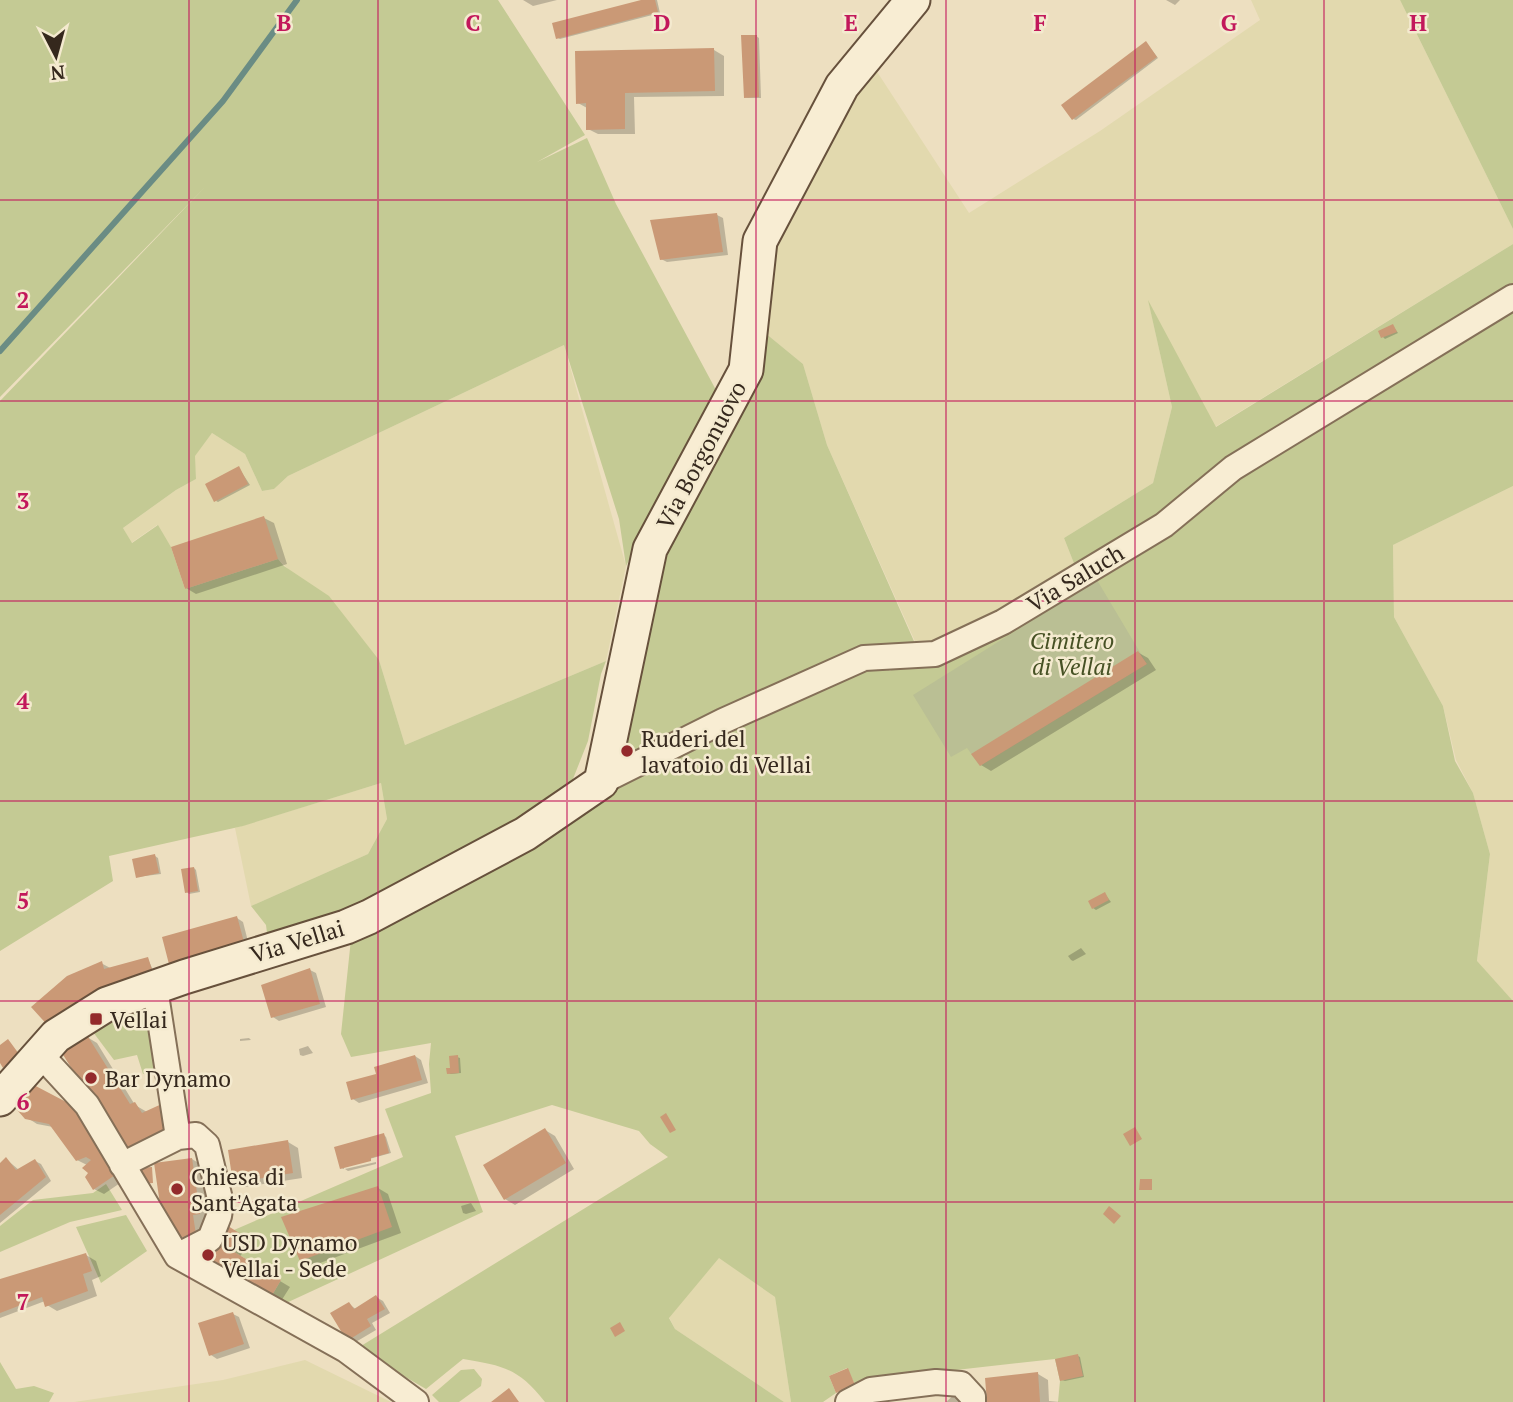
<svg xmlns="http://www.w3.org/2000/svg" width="1513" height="1402" font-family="'PT Serif',serif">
	<rect width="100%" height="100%" fill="#eddfc0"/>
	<!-- farmland -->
	<path fill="#e2d9ae" d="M1251,0H1400L1513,229V244L1215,427L1149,304L1172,407L1153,483L1064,538L1077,571L932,645L918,648L827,445L803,364L764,332L769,242L872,64L969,213L1100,131L1260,20Z
		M564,345L626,566L606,661L405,745L379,660L278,559L185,589L171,547L157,525L131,543L123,528L176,490L196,479L194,456L212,433L245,454L262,491L274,489L288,476Z
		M1513,486V1001L1477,962L1490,854L1473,793L1456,760L1443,706L1394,617L1393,545Z
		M381,783L387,819L368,854L251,906L235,828Z
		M719,1257L775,1297L791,1402H784L675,1329L669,1317Z
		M305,1360L391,1402H74L223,1380Z"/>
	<!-- green -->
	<path fill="#c4ca94" d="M0,0H498L585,135L537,162L587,138L616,204L716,390L626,566L619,519L564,345L288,476L274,489L262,491L245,454L212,433L195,456L196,479L176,490L123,528L132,543L158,525L171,547L185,589L278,559L284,566L329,596L379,660L405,745L606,661L601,674L588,741L567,794L408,890L268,941L266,925L251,906L368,854L387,819L381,783L243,826L109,856L113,881L0,951V401L207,185L0,397Z
		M1400,0H1513V229Z
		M1513,244V486L1393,545L1394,617L1443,706L1455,761L1473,793L1490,854L1477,961L1513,1001V1402H1058L1060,1381L1055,1359L947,1371L855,1385L847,1368L829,1376L836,1393L823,1402H791L775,1297L719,1258L669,1318L675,1329L784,1402H545C518,1368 504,1366 463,1359L426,1389L361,1351V1346L668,1157L650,1144L639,1131L552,1105L455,1136L483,1212L284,1304L268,1302L281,1280L231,1250L234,1230L403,1157L385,1109L431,1093L429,1064L431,1043L351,1057L341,1034L351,939L399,920L479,878L550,834L648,767L871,662L891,671L868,647L669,739L656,741L642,762L618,746L660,551L764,332L803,364L827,445L917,648L932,645L1077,571L1064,538L1153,483L1172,407L1148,300L1216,427Z
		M147,1003L161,1067L143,1074L137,1055L114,1060L93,1032L132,1008Z
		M106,1184L122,1210L70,1222L0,1252V1226L33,1200L93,1193Z
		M126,1215L147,1251L101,1283L76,1227Z
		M0,1362L16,1389L34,1386L54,1393L49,1402H0Z
		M474,1369L482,1379L481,1386L459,1402H439L432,1395L461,1370Z"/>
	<!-- cemetery -->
	<path fill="#babf94" d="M1097,580L1147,664L980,766L967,748L951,757L913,695Z"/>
	<!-- shadow -->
	<path fill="#0003" d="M523,0H557L533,6Z
		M648,0H657L660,13L560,39L558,38Z
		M1166,0H1180L1175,5Z
		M756,36L759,38L761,98H748L745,97Z
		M1148,45L1158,58L1076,120L1073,119Z
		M714,50L724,56V96L634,97L635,134H598L588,129L587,108L578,103Z
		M717,215L723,218L728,255L667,262L661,259Z
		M1393,326L1398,333L1385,339L1383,337Z
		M239,468L250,485L218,502L216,501Z
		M264,518L274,523L287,564L196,594L186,588Z
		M1139,653L1148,658L1156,670L991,771L981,765Z
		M155,856L158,858L161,874L137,877Z
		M194,868L196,870L200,892L189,894L187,892Z
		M1105,894L1111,902L1096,910L1093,908Z
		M237,918L243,922L251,953L182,976Z
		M1081,948L1086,954L1073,961L1071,960L1068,956Z
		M148,959L156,977H68L101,963L112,969Z
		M310,970L316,973L326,1007L279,1021L273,1017Z
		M87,1037L97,1043L135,1105L147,1112L166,1104L134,1154L124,1149Z
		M249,1038L251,1040L240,1041V1039Z
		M308,1046L313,1053L303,1056L300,1055L299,1049Z
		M415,1056L421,1060L428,1083L359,1103L353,1099Z
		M457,1057L460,1058L461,1073L451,1074L448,1073Z
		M31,1085L80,1112L126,1179L104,1194L94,1189L87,1165L77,1160L53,1127L37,1124L26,1117Z
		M545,1130L555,1136L574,1169L515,1205L505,1199Z
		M384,1135L386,1137L391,1153L344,1166V1169L341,1168Z
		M288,1142L298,1148L302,1178L245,1187L235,1181Z
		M6,1159L19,1170L35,1161L41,1164L51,1181L0,1223V1165Z
		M192,1159L205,1167L213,1221L208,1242L184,1246L168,1220Z
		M376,1162V1164L348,1171L345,1169Z
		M378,1188L388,1194L401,1233L312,1266L302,1260Z
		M471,1203L476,1211L466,1214L463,1213L461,1206Z
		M224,1226L249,1241L240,1257L290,1287L278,1306L203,1260Z
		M86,1255L96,1261L101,1276L92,1280L97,1296L57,1311L47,1305L45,1301L0,1318V1281Z
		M376,1297L383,1301L390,1313L372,1323L376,1330L354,1343L348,1340L349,1304L357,1310Z
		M233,1314L239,1317L250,1348L217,1359L211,1355Z
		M1078,1356L1080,1357L1084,1377L1065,1381L1062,1380Z
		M1038,1374L1048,1380L1049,1401L1060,1402H989Z
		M957,1392L967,1402H946Z"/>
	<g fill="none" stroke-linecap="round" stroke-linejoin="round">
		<!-- stream -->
		<path stroke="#6a8c84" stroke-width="6" d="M0,351L223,101L297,0"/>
	</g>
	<!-- building -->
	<path fill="#ca9976" d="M641,0H655L658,12L556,39L552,23Z
		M741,35H757L759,97L744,98Z
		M1146,41L1157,57L1072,120L1061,105Z
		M714,48L715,91L625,93V129L586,130V103L576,104L575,51Z
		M717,213L723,252L660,260L650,220Z
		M1393,324L1397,332L1381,338L1378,331Z
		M239,466L248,484L214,502L205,484Z
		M264,516L278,559L185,589L171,547Z
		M1138,651L1147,664L980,766L971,754Z
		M155,854L159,873L136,878L132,859Z
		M194,867L198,891L185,893L181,869Z
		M1105,892L1109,900L1092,909L1088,901Z
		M237,916L246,950L171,972L162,937Z
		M148,957L154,976L51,1029L31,1007L67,976L102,961L104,969Z
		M310,968L320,1004L271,1018L261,985Z
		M87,1035L130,1104L135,1102L142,1113L166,1102L169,1129L123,1150L60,1050Z
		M8,1039L19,1054L3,1068L0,1063V1045Z
		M415,1055L422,1080L351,1100L346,1082L376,1074L374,1067Z
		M458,1055L459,1073L447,1074L446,1068H450L449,1056Z
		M30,1083L70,1104L118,1173L93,1190L85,1177L88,1173L82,1168L91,1160L86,1157L76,1161L49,1124L25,1119L12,1104Z
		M666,1113L676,1130L670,1133L660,1117Z
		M1135,1127L1142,1139L1130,1146L1123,1134Z
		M545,1128L566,1163L504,1200L483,1165Z
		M384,1133L389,1153L371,1158V1161L340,1169L334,1147Z
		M288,1140L293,1173L233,1183L228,1150Z
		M6,1157L16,1170L35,1159L46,1177L0,1215V1163Z
		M192,1158L200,1214L193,1215L196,1235L169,1239L162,1218L154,1163Z
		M152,1167L153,1183L138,1184L137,1168Z
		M1140,1179H1152V1190H1139Z
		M378,1186L392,1227L300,1261L281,1217Z
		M1109,1206L1121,1216L1114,1224L1103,1214Z
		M223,1223L241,1234L231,1250L281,1280L268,1302L200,1261Z
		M86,1253L92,1271L83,1274L88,1291L45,1307L42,1297L0,1313V1279Z
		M376,1295L385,1309L367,1319L371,1326L347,1341L330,1313L349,1302L354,1309Z
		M233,1312L244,1344L209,1356L198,1323Z
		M620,1322L625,1331L615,1337L610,1328Z
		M1078,1354L1083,1376L1060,1381L1055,1359Z
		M848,1368L855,1385L836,1393L829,1376Z
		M1038,1372L1040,1402H987L985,1378Z
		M509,1388L519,1402H491Z"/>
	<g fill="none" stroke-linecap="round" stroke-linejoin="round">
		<defs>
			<path id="street" d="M601,782L723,721L864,658L935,654L1003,622L1164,525L1233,468L1513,297
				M155,988L178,1137
				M40,1054L87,1105L177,1256L346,1350L416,1402
				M122,1165L178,1137L196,1135L207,1145L221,1203L219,1216L210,1239L177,1256
				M848,1402L871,1390L936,1382L961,1384L973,1397V1402"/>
			<path id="secondary" d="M0,1099L56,1036L107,1004L184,977L346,927L369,917L525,834L601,782L650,549L746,370L760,241L842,86L913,0"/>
		</defs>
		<!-- street casing -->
		<use href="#street" stroke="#857058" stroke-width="28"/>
		<!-- secondary casing -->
		<use href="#secondary" stroke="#67513c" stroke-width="37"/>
		<!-- street -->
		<use href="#street" stroke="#f8edd3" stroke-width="24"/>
		<!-- secondary -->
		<use href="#secondary" stroke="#f8edd3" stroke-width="33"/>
	</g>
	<!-- grid -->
	<path fill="none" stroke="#c2185b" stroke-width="2" stroke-opacity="0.55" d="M189,0V1402M378,0V1402M567,0V1402M756,0V1402M946,0V1402M1135,0V1402M1324,0V1402M0,200H1513M0,401H1513M0,601H1513M0,801H1513M0,1001H1513M0,1202H1513"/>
	<!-- markers -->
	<g fill="#932a2b" stroke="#f4eacf" stroke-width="2.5">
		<circle cx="627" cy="751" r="7"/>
		<rect x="89" y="1012" width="14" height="14" rx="3.5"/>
		<circle cx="91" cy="1078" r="7"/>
		<circle cx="177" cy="1189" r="7"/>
		<circle cx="208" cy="1255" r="7"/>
	</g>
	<g text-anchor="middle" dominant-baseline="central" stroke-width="5" stroke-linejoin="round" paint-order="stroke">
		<!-- street labels -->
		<g font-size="23" fill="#35281d" stroke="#f4eacf">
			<text transform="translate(701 455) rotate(-62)">Via Borgonuovo</text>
			<text transform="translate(1075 578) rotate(-31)">Via Saluch</text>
			<text transform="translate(297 941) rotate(-17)">Via Vellai</text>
		</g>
		<!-- park labels -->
		<g font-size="23" font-style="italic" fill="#465124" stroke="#f4eacf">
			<text x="1072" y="640">Cimitero<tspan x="1072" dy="26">di Vellai</tspan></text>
		</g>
		<!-- poi labels -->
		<g font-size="23" fill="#35281d" stroke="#f4eacf" text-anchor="start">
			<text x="641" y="738">Ruderi del<tspan x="641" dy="26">lavatoio di Vellai</tspan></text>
			<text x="110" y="1019">Vellai</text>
			<text x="105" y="1078">Bar Dynamo</text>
			<text x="191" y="1176">Chiesa di<tspan x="191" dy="26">Sant'Agata</tspan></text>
			<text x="222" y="1242">USD Dynamo<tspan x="222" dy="26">Vellai - Sede</tspan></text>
		</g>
	</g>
	<g font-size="23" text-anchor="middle" font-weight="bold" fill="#c2185b" stroke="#f4eacf" stroke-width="5" stroke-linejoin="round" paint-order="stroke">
		<text x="284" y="31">B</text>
		<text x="473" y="31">C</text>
		<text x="662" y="31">D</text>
		<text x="851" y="31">E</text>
		<text x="1040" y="31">F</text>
		<text x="1229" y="31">G</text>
		<text x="1418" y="31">H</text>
		<text x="23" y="308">2</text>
		<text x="23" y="509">3</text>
		<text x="23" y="709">4</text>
		<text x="23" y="909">5</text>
		<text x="23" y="1110">6</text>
		<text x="23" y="1310">7</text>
	</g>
	<!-- north arrow -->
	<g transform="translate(56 56) rotate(174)" stroke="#f4eacf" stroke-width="5" paint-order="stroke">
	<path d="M0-5L12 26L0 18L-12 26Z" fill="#35281d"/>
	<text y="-10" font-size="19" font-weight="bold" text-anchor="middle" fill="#35281d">N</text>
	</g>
</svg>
